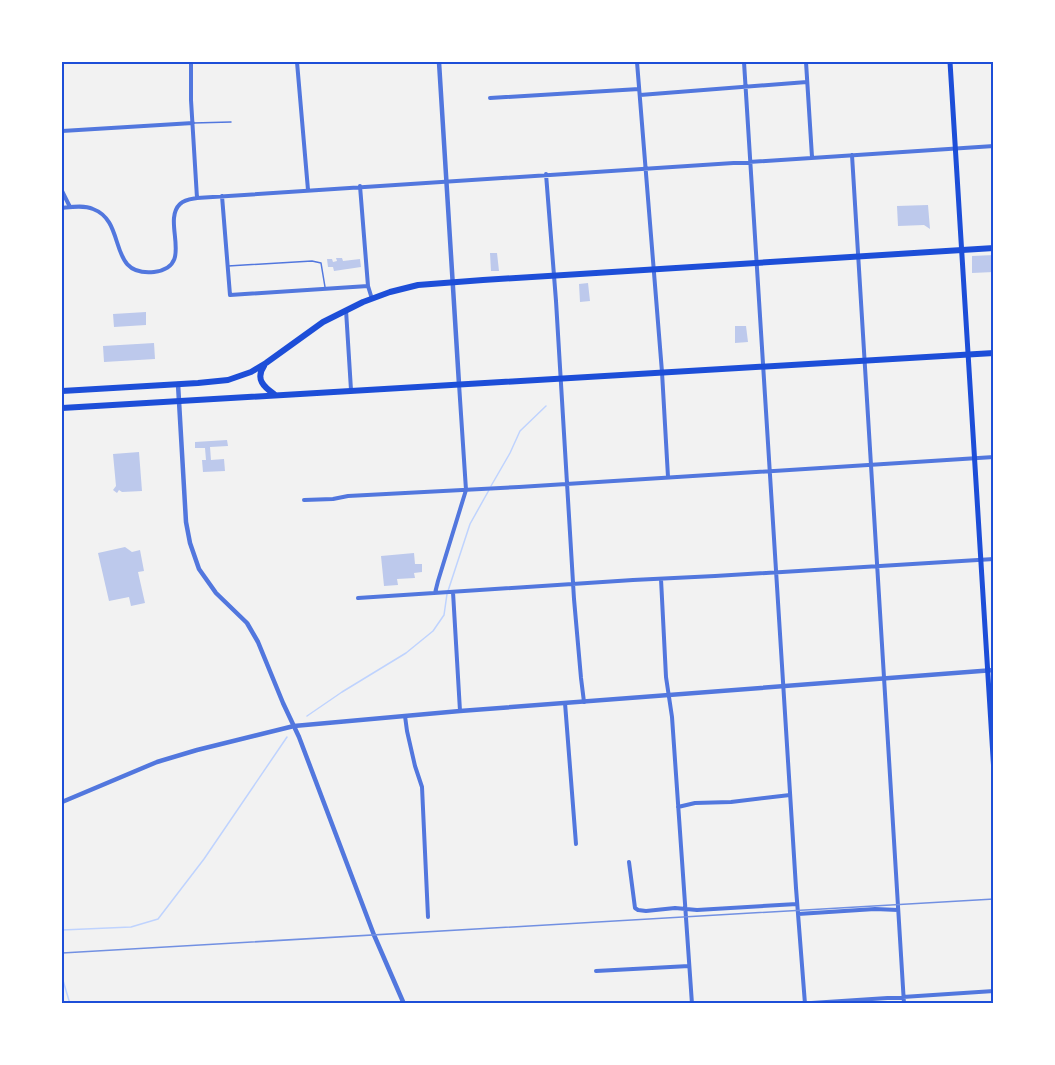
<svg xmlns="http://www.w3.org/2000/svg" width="1055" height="1065" font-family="Lato,sans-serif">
	<rect width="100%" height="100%" fill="#f2f2f2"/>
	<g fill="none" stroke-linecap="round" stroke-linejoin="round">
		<!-- stream -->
		<path stroke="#bfd3fe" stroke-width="1.5" d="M491,486L510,453L520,431L546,406
			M307,716L342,692L406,653L433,631L444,615L447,594L470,524L489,490
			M62,930L131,927L158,919L204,859L287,737
			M62,977L70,1004"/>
	</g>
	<!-- building -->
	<path fill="#bdc9ec" d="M928,205L930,229L924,225L898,226L897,206Z
		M490,253H497L499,271H491Z
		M994,255V272L972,273V256Z
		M336,258H342L343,261L360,259L361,267L334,271L333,267H328L327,259H332L333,262L337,261Z
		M588,283L590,301L580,302L579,284Z
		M146,312V325L114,327L113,314Z
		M735,326H746L748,342L735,343Z
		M154,343L155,359L104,362L103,346Z
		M227,440L228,446L210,447L211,460L224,459L225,471L203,472L202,460H206L205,448H195V442Z
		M139,452L142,491L122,492L119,490L117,493L113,490L116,486L113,454Z
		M125,547L132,552L140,550L144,571L138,572L145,603L131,606L129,597L109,601L98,553Z
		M414,553L415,564H422V572L414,573L415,578L397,579L398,585L384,586L381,556Z"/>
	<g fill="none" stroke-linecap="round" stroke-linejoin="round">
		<!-- service -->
		<path stroke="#5277de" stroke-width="1.5" d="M193,123L231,122
			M228,266L312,261L321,263L325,287"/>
		<!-- minor -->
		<path stroke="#5277de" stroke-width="4" d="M191,62V100L197,198
			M297,62L308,190
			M637,62L662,372L668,477
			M744,62L796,888L805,1004
			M806,62L812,157
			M640,95L807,82
			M490,98L639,89
			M62,131L193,123
			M852,155L904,1004
			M546,174L556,301L574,599L581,678L584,702
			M360,186L368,286L372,299
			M62,191L70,207
			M222,196L230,295L368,286
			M62,208C72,207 84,205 93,209C128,222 106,277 154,272C196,267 161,222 180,204C185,199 191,199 197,198L994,146
			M346,310L351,390
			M304,500L333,499L348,496L519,487L994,457
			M661,579L666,677L672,717L692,1004
			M453,592L460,711
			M435,593L438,581L466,490L459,384
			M358,598L633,580L715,576L994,559
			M565,703L576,844
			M405,716L407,731L415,766L422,787L428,917
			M678,807L695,803L731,802L790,795
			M629,862L635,908L638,910L646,911L675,908L697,910L797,904
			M798,914L875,909L898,910
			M596,971L689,966
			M796,1004L994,991"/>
		<!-- tertiary -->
		<path stroke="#5277de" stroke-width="4.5" d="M439,62L459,384
			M178,384L186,522L190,543L199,569L216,593L247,623L258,642L283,703L299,737L374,935L404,1004
			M62,802L157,762L197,750L294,726L460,711L994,670"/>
		<!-- primary -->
		<path stroke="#1d4ed8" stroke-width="5" d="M950,62L994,773"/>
		<!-- trunk -->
		<path stroke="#1d4ed8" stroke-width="6" d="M264,366C255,379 264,387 274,394
			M62,391L198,383L228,380L251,372L266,363L323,322L363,302L390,292L418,285L483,280L994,248
			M62,408L994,353"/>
		<!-- rail -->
		<path stroke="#7290e2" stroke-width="1.5" d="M62,953L994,899"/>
	</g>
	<!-- border -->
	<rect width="1055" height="1065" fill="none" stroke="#ffffff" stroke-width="126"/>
	<rect x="63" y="63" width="929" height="939" fill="none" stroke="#1d4ed8" stroke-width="2"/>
</svg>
